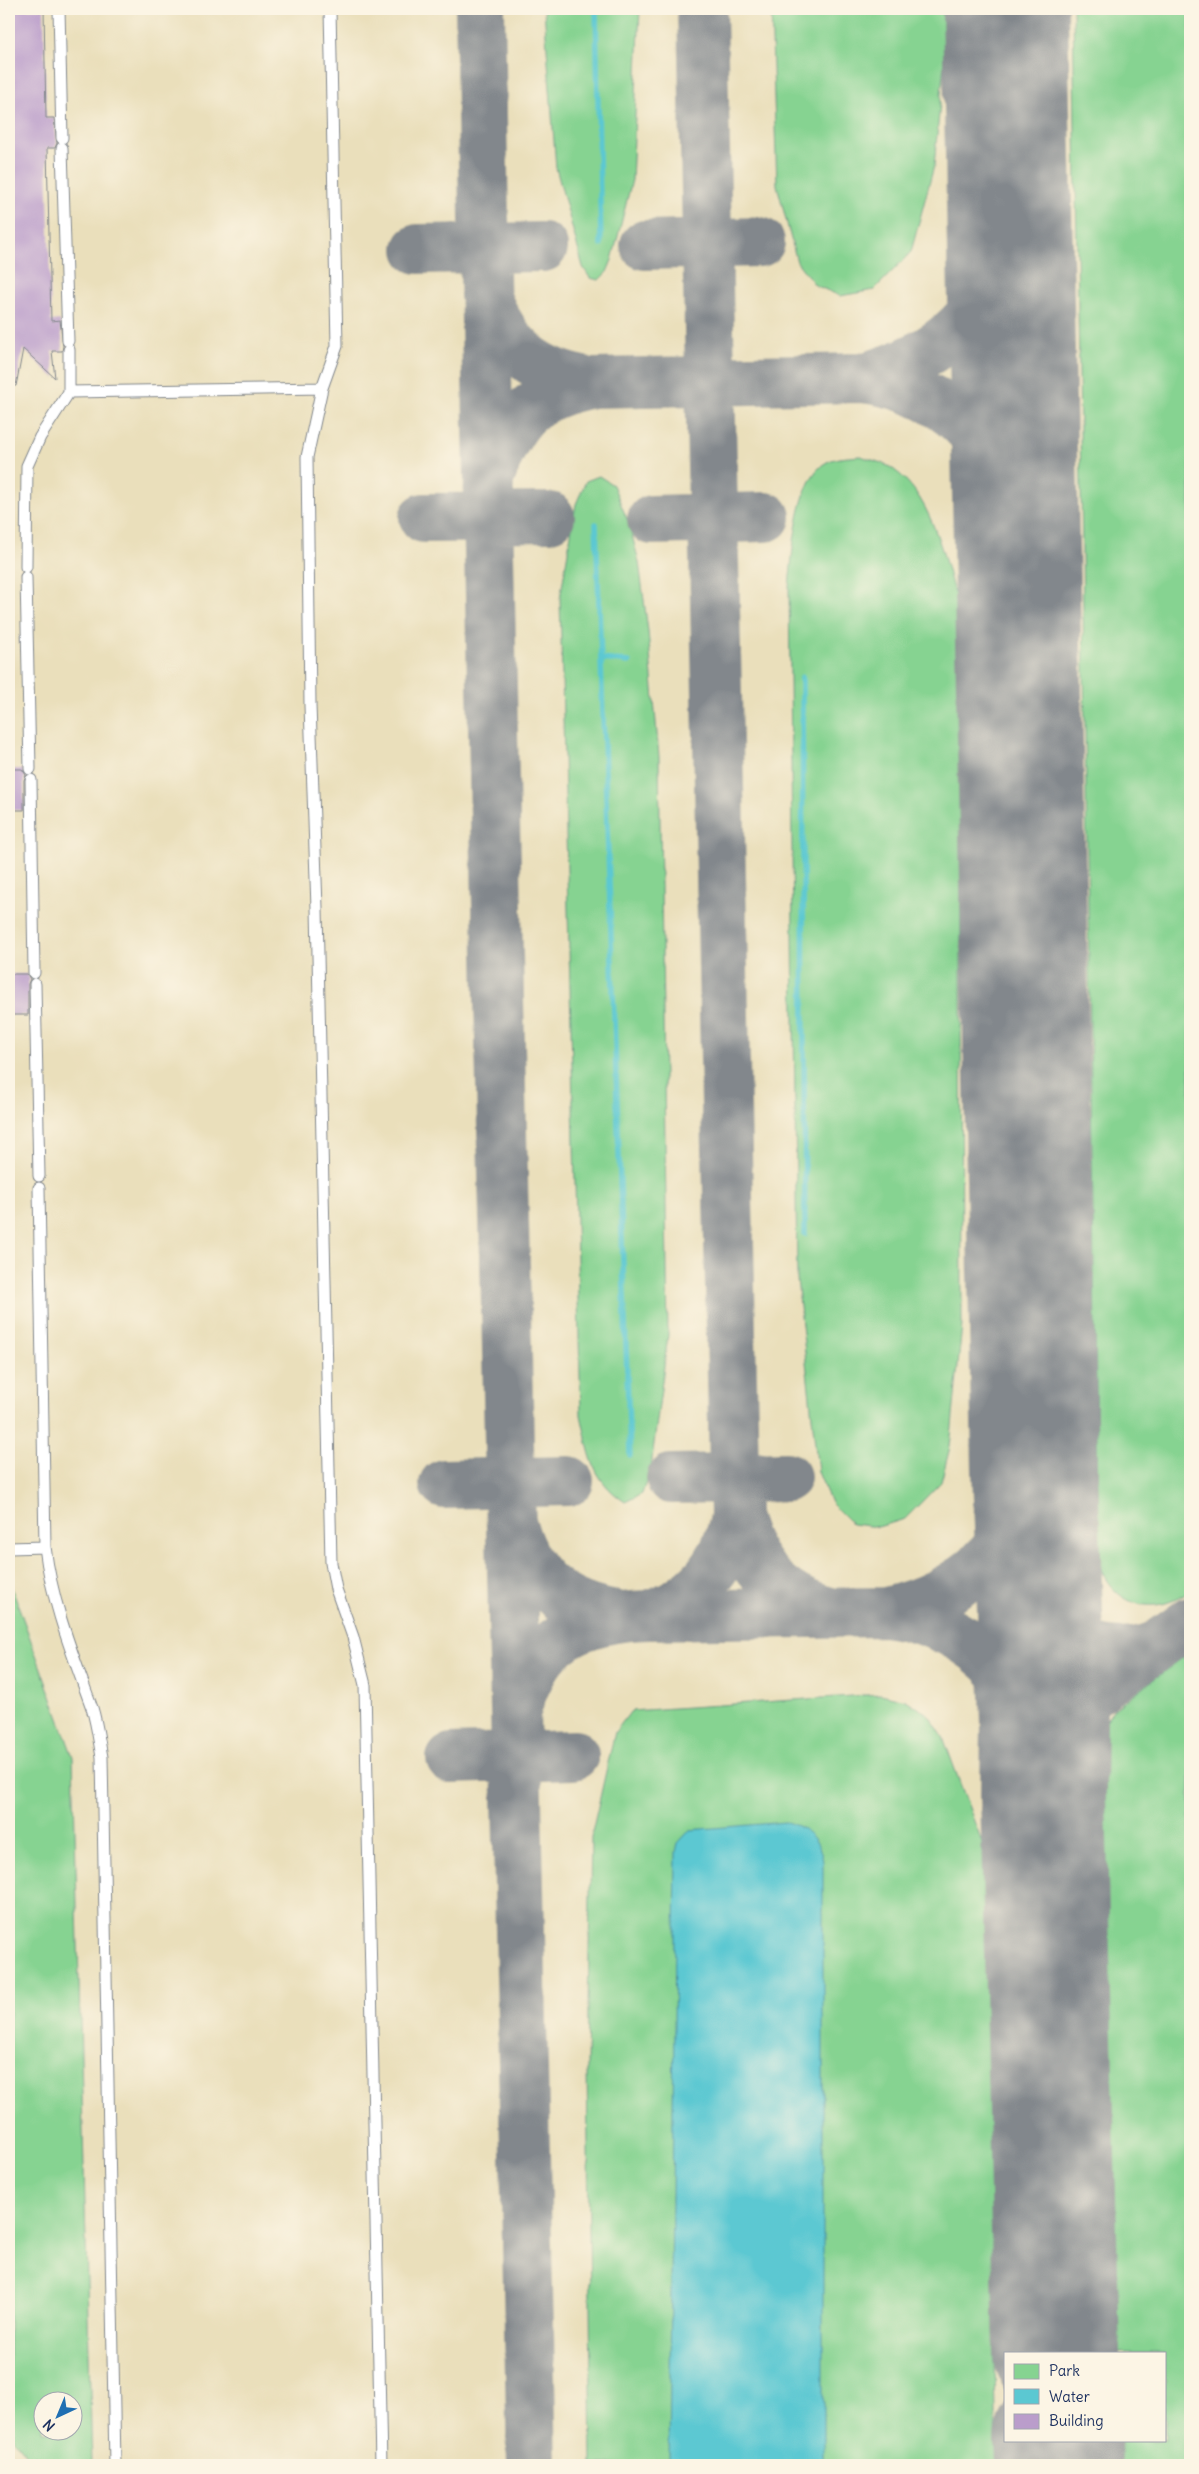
<svg xmlns="http://www.w3.org/2000/svg" width="1199" height="2474" font-family="Delius,sans-serif">
	<rect width="100%" height="100%" fill="#fcf5e5"/>
	<filter id="ink" filterUnits="userSpaceOnUse"><feTurbulence type="fractalNoise" baseFrequency=".02" numOctaves="2"/><feDisplacementMap in="SourceGraphic" scale="10" xChannelSelector="R" yChannelSelector="G"/><feConvolveMatrix kernelMatrix="1 2 1 2 8 2 1 2 1" color-interpolation-filters="sRGB"/></filter>
	<filter id="wash" filterUnits="userSpaceOnUse"><feTurbulence type="fractalNoise" baseFrequency=".0096" numOctaves="4" result="noise"/><feDisplacementMap in="SourceGraphic" scale="20" xChannelSelector="R" yChannelSelector="G"/><feGaussianBlur stdDeviation="1.12" result="paint"/><feColorMatrix in="noise" values="0 0 0 0 0 0 0 0 0 0 0 0 0 0 0 0 0 1.4 0 .05"/><feComposite in="paint" operator="in"/></filter>
	<g filter="url(#wash)">
		<rect width="100%" height="100%" fill="#eadfbb"/>
		<!-- green -->
		<path fill="#86d391" stroke="#508178" fill-rule="evenodd" d="M544,9H640L632,180L612,260L607,272L599,280L590,278L583,267L556,168Z
			M771,9H943L944,63L934,166L911,252L874,290L840,296L815,285L797,262L777,185Z
			M1073,9H1190V1591C1154,1617 1115,1607 1099,1565Z
			M861,456C871,460 885,463 893,469C935,498 946,568 960,614L962,1325L950,1447L941,1482L905,1519L878,1527L852,1524L831,1503L818,1472L797,1279L789,587C792,557 797,476 827,462C836,457 851,457 861,456Z
			M599,476L613,485L629,524L639,562L648,631L659,757L668,1335L651,1467L642,1494L625,1502C590,1478 590,1454 581,1415L560,599L576,504L586,481Z
			M9,1580L73,1757L92,2465H34L9,2433ZM42,2402H72V2432H42Z
			M1190,1652V2465H1119L1118,2440H1165V2353H1116L1102,1727L1113,1710Z
			M881,1694L906,1700L929,1715L943,1737L985,1851L997,2465H592L587,2066L591,1837L615,1732L631,1711Z"/>
		<!-- water -->
		<path fill="#5bc8d2" stroke="#3b7c98" d="M786,1822C807,1828 820,1839 823,1862V2465H669L676,1852L678,1843L690,1830Z"/>
		<g fill="none" stroke-linecap="round" stroke-linejoin="round">
			<!-- stream -->
			<path stroke="#5bc8d2" stroke-width="5.5" d="M596,9L601,244
				M596,524L630,1455
				M601,659L629,662
				M802,677L805,1234"/>
			<!-- taxiway -->
			<path stroke="#82878c" stroke-width="50" d="M480,9L489,479L488,508L532,2465
				M645,245L760,242
				M418,249L543,247
				M485,295C506,349 535,373 592,383
				M862,378C946,355 989,314 1010,229
				M491,474C511,417 532,395 592,383L862,378C945,388 998,440 1016,522
				M424,518L550,517
				M652,520L766,517
				M671,1479L786,1477
				M444,1484L569,1481
				M735,1516C748,1564 778,1599 827,1611
				M513,1528C528,1581 563,1608 617,1616
				M1040,1591C1059,1643 1105,1665 1156,1646
				M886,1612C964,1594 1014,1549 1035,1471
				M649,1615C697,1599 726,1565 735,1516L702,9
				M517,1708C537,1638 580,1617 649,1615L886,1612C984,1627 1043,1694 1043,1794
				M1044,1757L1050,1732L1067,1711L1190,1622
				M451,1759L574,1755"/>
			<!-- runway -->
			<path stroke="#82878c" stroke-width="126" d="M1005,9L1035,1471L1044,1723L1043,1794L1057,2353
				M1058,2440L1059,2465"/>
		</g>
		<g id="blocks">
			<!-- building -->
			<path fill="#ba9dcb" d="M9,9H44L46,118H54L57,143L55,148H47L51,321L60,320L63,346L62,351H52L55,378L23,349L16,386H9Z
				M9,769H22L26,775L24,780V810H9Z
				M9,974H27L30,979L28,984V1015H9Z"/>
		</g>
	</g>
	<g filter="url(#ink)">
		<use href="#blocks" fill-opacity="0" stroke="#82878c" stroke-width="1"/>
		<g fill="none" stroke-linecap="round" stroke-linejoin="round">
			<defs>
				<path id="lane" d="M59,9L62,138
					M330,9L337,346L322,388L307,457L310,705L317,908L331,1563L336,1589L353,1637L365,1685L381,2465
					M62,148L68,341
					M69,392L322,388
					M26,567L27,466L40,437L69,392V350
					M26,577L30,769
					M31,780L34,973
					M35,984L39,1176
					M39,1188L45,1547C52,1604 73,1655 92,1708C97,1724 99,1741 102,1757L115,2465
					M9,1548L45,1547"/>
			</defs>
			<!-- lane casing -->
			<use href="#lane" stroke="#82878c" stroke-width="13"/>
			<!-- lane -->
			<use href="#lane" stroke="#fff" stroke-width="11"/>
		</g>
	</g>
	<!-- margin -->
	<rect width="1199" height="2474" fill="none" stroke="#fcf5e5" stroke-width="30"/>
	<!-- legend -->
	<rect x="1004" y="2352" width="162" height="90" fill="#fcf5e5" stroke="#a2a6af"/>
	<rect x="1014" y="2364" width="25" height="15" fill="#86d391" stroke="#a2a6af"/>
	<text x="1049" y="2376" font-size="15" fill="#1b2f5e">Park</text>
	<rect x="1014" y="2389" width="25" height="15" fill="#5bc8d2" stroke="#a2a6af"/>
	<text x="1049" y="2402" font-size="15" fill="#1b2f5e">Water</text>
	<rect x="1014" y="2414" width="25" height="15" fill="#ba9dcb" stroke="#a2a6af"/>
	<text x="1049" y="2426" font-size="15" fill="#1b2f5e">Building</text>
	<!-- north arrow -->
	<g transform="translate(58 2416) rotate(224)"><circle r="24" fill="#fcf5e5" stroke="#a2a6af"/>
	<path d="M0-4L9 19L0 12L-9 19Z" fill="#1f6fb2"/>
	<text y="-8" font-size="14" font-weight="bold" text-anchor="middle" fill="#1b2f5e">N</text>
	</g>
</svg>
